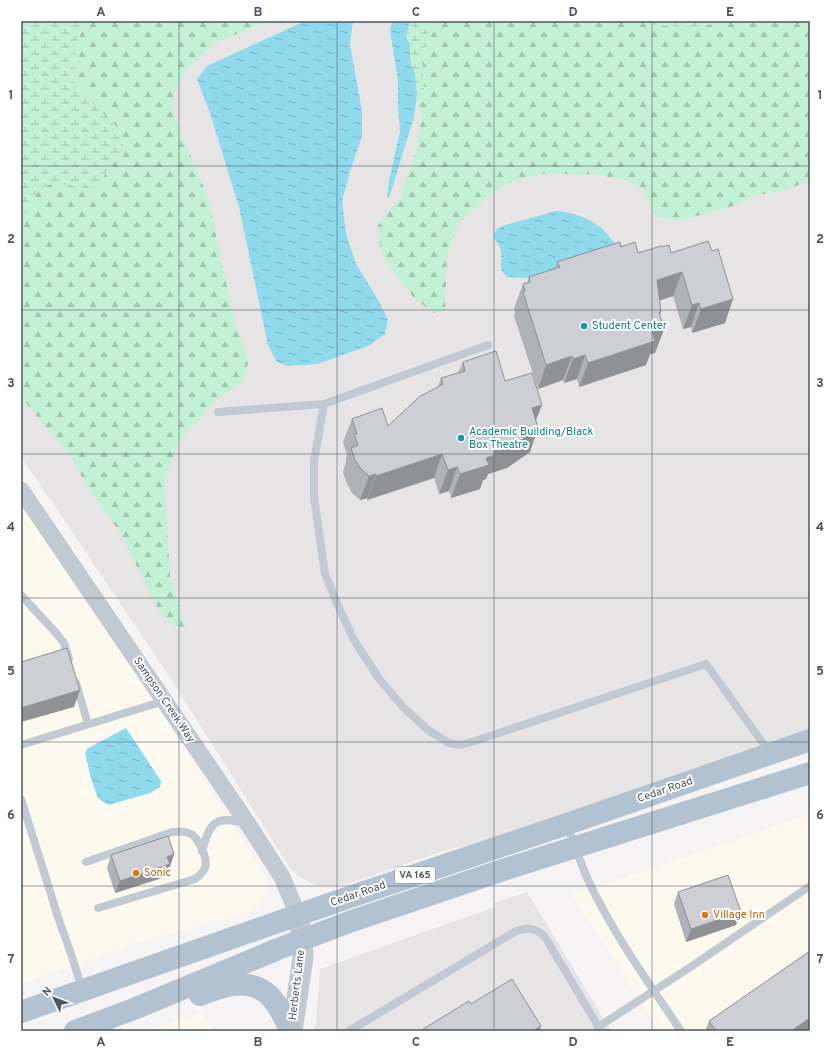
<svg xmlns="http://www.w3.org/2000/svg" width="831" height="1052" font-family="Overpass,sans-serif">
	<defs>
		<pattern id="forest-firs" width="22" height="20" patternUnits="userSpaceOnUse"><rect width="22" height="20" fill="#c3f1d5"/><path d="M5 1l3.5 6h-7zM16 11l3.5 6h-7z" fill="#a0c6b0"/></pattern>
		<pattern id="wetland-marsh" width="20" height="14" patternUnits="userSpaceOnUse"><rect width="20" height="14" fill="#c3f1d5"/><path d="M1 5h8M5 5V1M11 12h8M15 12V8" fill="none" stroke="#a0c6b0"/></pattern>
		<pattern id="water-ripples" width="26" height="14" patternUnits="userSpaceOnUse"><rect width="26" height="14" fill="#90daee"/><path d="M2 4q2-2 4 0t4 0M15 11q2-2 4 0t4 0" fill="none" stroke="#78b4c4"/></pattern>
	</defs>
	<rect width="100%" height="100%" fill="#f5f3f3"/>
	<!-- commercial -->
	<path fill="#fdf9ef" d="M21,497L257,862L266,877V890L260,904L247,913L138,942L21,984Z
		M810,814V1031H659L572,895Z
		M201,1012L213,1031H147Z"/>
	<!-- education -->
	<path fill="#e6e4e5" d="M64,21H810V732L537,826L440,852L351,883L330,886L315,885L301,878L290,868L175,685L21,456V124Z
		M527,892L611,1031H313L316,1024L320,969L495,907L494,903Z"/>
	<!-- forest -->
	<path fill="url(#forest-firs)" d="M92,21H267L215,43L188,67L173,96L175,119L208,198L234,320L249,360L243,381L216,400L180,440L165,480L170,576L186,627L174,626L159,611L118,529L87,487L72,458L21,397V209L26,213C42,173 56,183 91,189L96,186L123,151L116,126L74,84L75,48L81,33Z
		M432,21H632L641,23L707,25L718,21H810V180L786,190L753,196L733,206L678,221L657,217L642,189L623,179L592,174L581,175L547,173L515,180L488,196L458,224L447,255L445,310L434,313L415,299L388,265L383,257L378,236V225L400,198L417,148L421,118L417,95L424,91L422,58L430,26Z"/>
	<!-- wetland -->
	<path fill="url(#wetland-marsh)" d="M21,21H92L81,33L75,48L74,84L116,126L124,141L123,151L96,186L91,189C67,185 33,173 31,210L26,213L21,209Z
		M410,21H432L430,26L422,58L424,91L417,95L415,74L410,59V45L406,37Z
		M632,21H718C715,22 711,25 707,25C692,29 647,25 632,21Z"/>
	<!-- water -->
	<path fill="url(#water-ripples)" d="M305,21H353L350,44L362,112V136L351,168L342,201L346,234L356,264L377,298L388,320L385,334L368,346L317,364L288,366L277,362L268,345L239,207L210,113L197,79L207,66Z
		M394,21H410L406,37L410,45V59L415,74L417,95L414,117L389,198L387,197L389,181L400,131L398,107V80L390,31L391,26Z
		M556,211C571,212 587,217 600,227C614,238 607,244 630,246L532,287L528,278L507,277L501,270C500,254 505,252 493,237L497,229L505,225Z
		M126,728L161,781L160,787L150,793L109,805L103,802L98,798L91,779L85,753L88,748Z"/>
	<g fill="none" stroke-linecap="round" stroke-linejoin="round">
		<!-- service -->
		<path stroke="#c1cad2" stroke-width="8" d="M488,345L324,404L314,461V497L325,574L340,610L354,640L380,680L404,708L428,730L449,743L460,745L475,741L706,664L770,753
			M218,412L324,404
			M21,595L56,633L64,643L69,659
			M76,683L88,724
			M21,745L164,701
			M21,799L58,917L72,957L82,989
			M567,825C574,844 581,864 589,882C614,935 649,983 681,1031
			M202,851C210,823 214,815 245,823
			M86,862L172,832C178,831 185,831 191,834C199,839 208,858 205,868C203,873 199,876 195,879L98,908
			M598,1027L686,970L810,886
			M349,1031L516,931C528,927 536,928 545,937L601,1031"/>
		<!-- minor -->
		<path stroke="#c1cad2" stroke-width="17" d="M21,490L248,824L282,877L298,915"/>
		<!-- tertiary -->
		<path stroke="#c1cad2" stroke-width="21" d="M292,1031L303,958L302,940L298,915"/>
		<!-- primary -->
		<path stroke="#b3c2d1" stroke-width="22" d="M200,995C209,992 218,988 227,986C264,978 278,1001 290,1031
			M21,1012L335,902L567,824L810,740
			M75,1031L134,1009L278,949L349,922L506,869L810,773"/>
	</g>
	<!-- wall -->
	<path fill="#b0b2b7" d="M621,247L638,253L662,247L671,253L725,323L692,333L691,327L683,329L673,296L659,301L660,315L664,329L655,353L650,354L646,365L579,387L577,379L564,383L563,380L538,389L514,316L515,313L514,308L523,284L527,283L529,277L555,269L557,262Z
		M463,362L505,381L536,421L538,428L530,452L507,468L488,474L486,479L483,480L480,489L451,498L449,491L439,494L434,478L367,500V498L360,500L352,493L347,484L343,472L346,461V458L347,455L343,442L352,419L388,426L438,387L441,378L458,373Z
		M111,855L170,867H168L165,877L115,893L107,868Z
		M678,892L736,925L686,942L674,904Z
		M810,951V1030L809,1031H705L709,1021Z"/>
	<!-- shaded-wall -->
	<path fill="#909195" d="M682,272L673,296L648,304L657,280Z
		M733,299L725,323L692,333L701,309Z
		M699,303L691,327L683,329L692,305Z
		M659,312H661L653,332L664,329L655,353L650,354L646,365L579,387L588,363Z
		M585,355L577,379L564,383L573,359Z
		M572,356L563,380L538,389L546,365Z
		M542,405L533,428L532,408Z
		M538,428L530,452L507,468L488,474L486,479L483,480L480,489L451,498L460,474L486,458L494,451Z
		M442,454L434,478L367,500L376,476Z
		M457,467L449,491L439,494L448,470Z
		M376,474L367,498L360,500L369,476Z
		M80,690L74,707L21,722V708Z
		M174,854L170,867H168L165,877L115,893L120,881L167,857Z
		M741,912L736,925L686,942L691,929Z
		M810,1017V1030L791,1031Z
		M541,1026L539,1031H533Z"/>
	<!-- building -->
	<path fill="#cdcfd5" stroke="#909195" d="M708,241L712,251L718,249L733,299L701,309L699,303L692,305L682,272L657,280L661,312H659L664,329L652,332L655,341L588,363L585,355L573,359L572,356L546,365L523,292L525,291L523,284L530,282L529,277L560,267L557,262L620,242L621,247L635,242L638,253L661,246L662,247L669,245L671,253Z
		M496,351L505,381L532,373L542,405L532,408L538,428L516,444L494,451L495,455L486,458L489,465L460,474L457,467L448,470L442,454L376,476V474L369,476L361,469L355,460L351,448L358,445L354,434H357L352,419L382,408L388,426L419,397L443,384L441,378L465,371L463,362Z
		M67,648L80,690L21,708V662Z
		M168,836L174,854L167,857L170,864L120,881L111,855Z
		M728,875L741,912L691,929L678,892Z
		M810,951V1018L791,1031H716L709,1021Z
		M512,979L541,1026L533,1031H420L469,1001L471,1004Z"/>
	<!-- grid -->
	<path fill="none" stroke="#4a5661" stroke-width="1" stroke-opacity="0.55" d="M179,21V1031M337,21V1031M494,21V1031M652,21V1031M21,166H810M21,310H810M21,454H810M21,598H810M21,742H810M21,886H810"/>
	<!-- markers -->
	<g fill="#0f9aa8" stroke="#fff" stroke-width="1.5">
		<circle cx="584" cy="326" r="4"/>
		<circle cx="461" cy="438" r="4"/>
	</g>
	<g fill="#e8710a" stroke="#fff" stroke-width="1.5">
		<circle cx="136" cy="873" r="4"/>
		<circle cx="705" cy="915" r="4"/>
	</g>
	<g text-anchor="middle" dominant-baseline="central" stroke-width="4" stroke-linejoin="round" paint-order="stroke">
		<!-- shield labels -->
		<rect fill="#fff" stroke="#808990" stroke-width="1" x="395" y="867" width="40" height="16" rx="3"/>
		<g font-size="10" font-weight="bold" fill="#4a5661">
			<text x="415" y="875">VA 165</text>
		</g>
		<!-- culture labels -->
		<g font-size="11" fill="#0d838f" stroke="#fff" text-anchor="start">
			<text x="592" y="326">Student Center</text>
			<text x="469" y="432">Academic Building/Black<tspan x="469" dy="13">Box Theatre</tspan></text>
		</g>
		<!-- street labels -->
		<g font-size="11" fill="#4a5661" stroke="#fff">
			<text transform="translate(164 700) rotate(56)">Sampson Creek Way</text>
			<text transform="translate(665 790) rotate(-19)">Cedar Road</text>
			<text transform="translate(358 894) rotate(-19)">Cedar Road</text>
			<text transform="translate(297 985) rotate(-83)">Herberts Lane</text>
		</g>
		<!-- food labels -->
		<g font-size="11" fill="#c56008" stroke="#fff" text-anchor="start">
			<text x="144" y="873">Sonic</text>
			<text x="713" y="915">Village Inn</text>
		</g>
	</g>
	<!-- border -->
	<rect width="831" height="1052" fill="none" stroke="#ffffff" stroke-width="44"/>
	<!-- north arrow -->
	<g transform="translate(54 998) rotate(313)" stroke="#ffffff" stroke-width="3" paint-order="stroke">
	<path d="M0-3L7 15L0 10L-7 15Z" fill="#4a5661"/>
	<text y="-6" font-size="11" font-weight="bold" text-anchor="middle" fill="#4a5661">N</text>
	</g>
	<rect x="22" y="22" width="787" height="1008" fill="none" stroke="#4a5661" stroke-width="1.5"/>
	<g font-size="13" text-anchor="middle" font-weight="bold" fill="#4a5661">
		<text x="101" y="16">A</text>
		<text x="258" y="16">B</text>
		<text x="416" y="16">C</text>
		<text x="573" y="16">D</text>
		<text x="730" y="16">E</text>
		<text x="11" y="99">1</text>
		<text x="820" y="99">1</text>
		<text x="11" y="243">2</text>
		<text x="820" y="243">2</text>
		<text x="11" y="387">3</text>
		<text x="820" y="387">3</text>
		<text x="11" y="531">4</text>
		<text x="820" y="531">4</text>
		<text x="11" y="675">5</text>
		<text x="820" y="675">5</text>
		<text x="11" y="819">6</text>
		<text x="820" y="819">6</text>
		<text x="11" y="963">7</text>
		<text x="820" y="963">7</text>
		<text x="101" y="1046">A</text>
		<text x="258" y="1046">B</text>
		<text x="416" y="1046">C</text>
		<text x="573" y="1046">D</text>
		<text x="730" y="1046">E</text>
	</g>
</svg>
